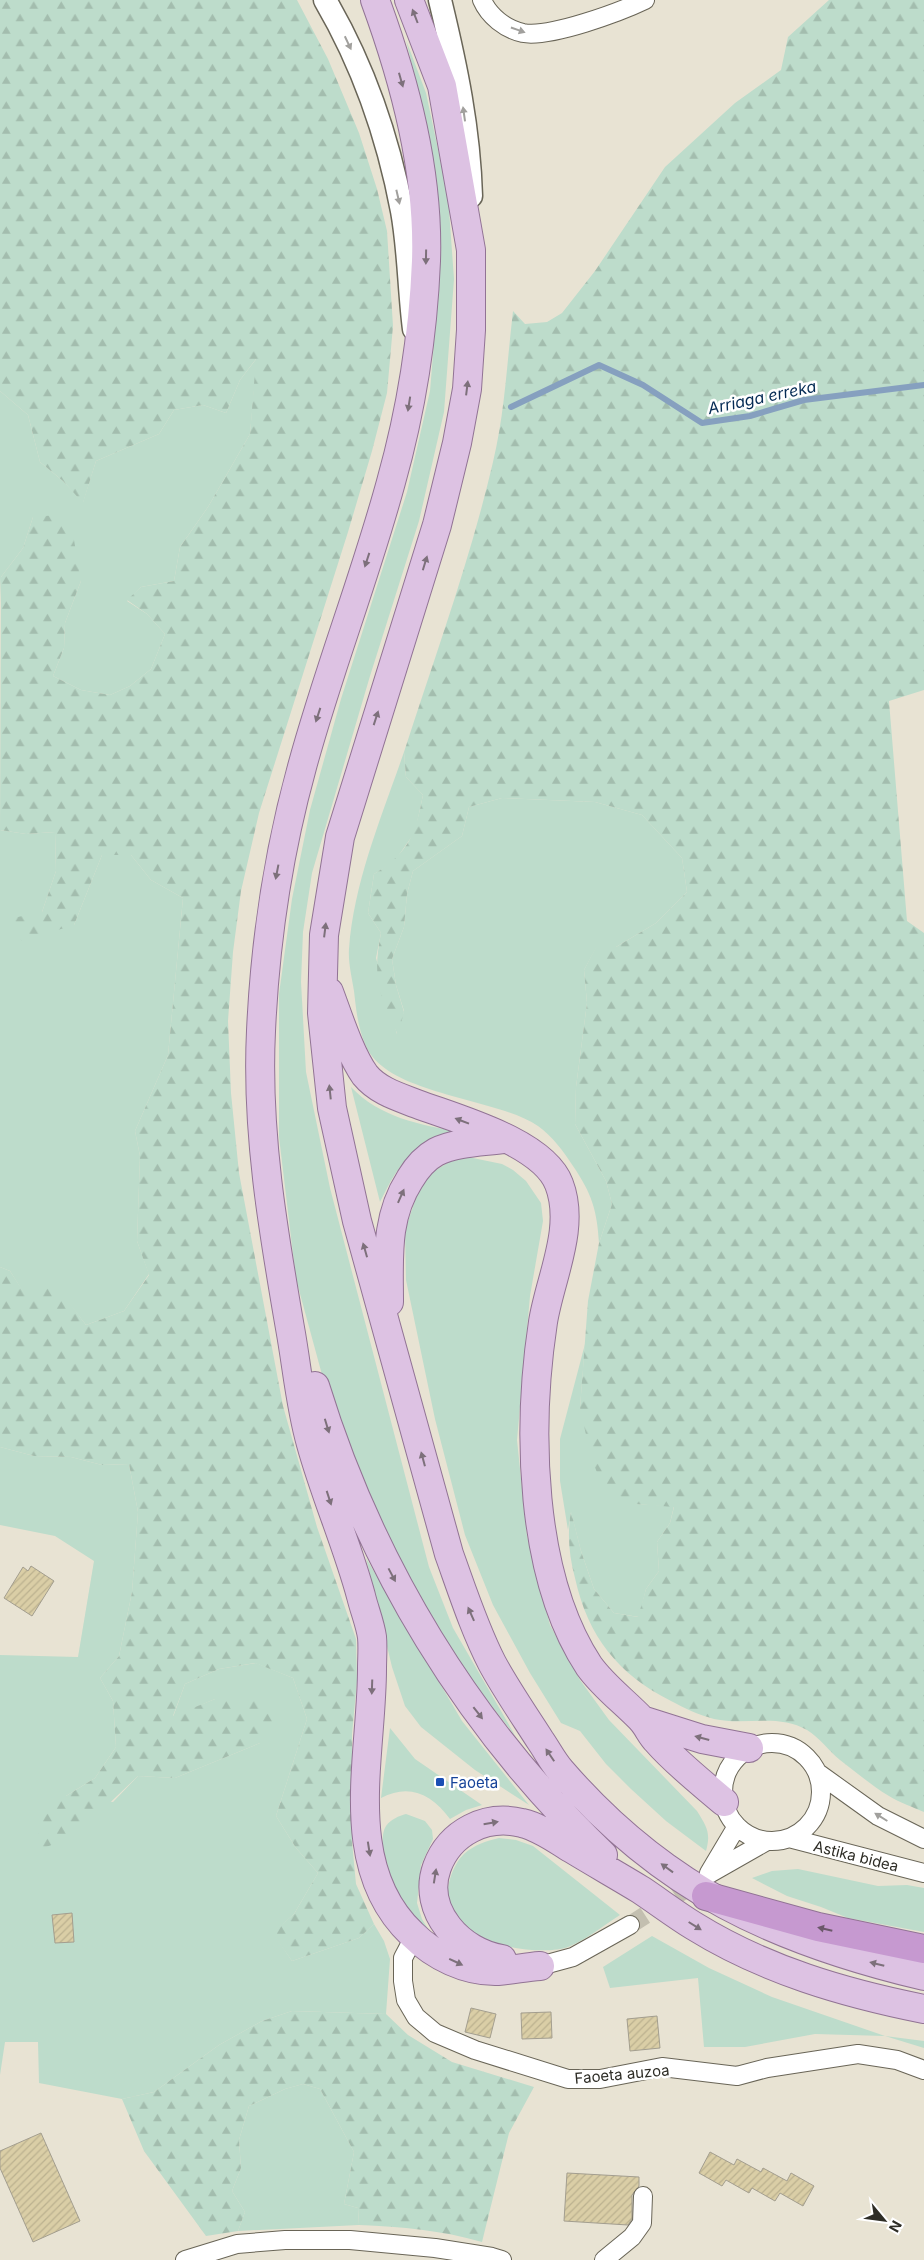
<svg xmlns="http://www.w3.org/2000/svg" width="924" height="2260" font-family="Inter,sans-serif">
	<defs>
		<pattern id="forest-firs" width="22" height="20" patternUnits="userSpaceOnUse" patternTransform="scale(1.25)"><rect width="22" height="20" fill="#bddccb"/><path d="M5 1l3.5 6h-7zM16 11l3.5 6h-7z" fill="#a3bdae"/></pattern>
		<pattern id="building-hatch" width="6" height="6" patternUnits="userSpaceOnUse" patternTransform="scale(1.25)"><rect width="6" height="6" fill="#dacea6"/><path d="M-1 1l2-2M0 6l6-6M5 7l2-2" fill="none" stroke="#bbb18f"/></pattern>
	</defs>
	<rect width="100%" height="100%" fill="#e8e3d3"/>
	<!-- green -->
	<path fill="#bddccb" d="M406,40L426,93L448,196L454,279L444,412L419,521L370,676L312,873L303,932L301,982L306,1072L330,1188L429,1567L453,1628L516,1737L453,1657L371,1514L321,1371L296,1279L279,1137V994L292,899L310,810L341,699L407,492L430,391L437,306V200L419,95Z
		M257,358L250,434L208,507L180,547L174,581L141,587L127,601L147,614L165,634L151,669L130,686L110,695L81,690L53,676L64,648L65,623L81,581L33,517L23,548L1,577L0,603V391L28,415L40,462L63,481L83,502L96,461L159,434L174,410L203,405L226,413L240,380Z
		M404,752L406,777L423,795L415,832L394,862L374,874L368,913L381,933L376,958L397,1034L404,1011L396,985L392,959L404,927L407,894L413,871L462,836L469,807L502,798L595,802L642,815L682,858L687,892L656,923L616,947L596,948L584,970L587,1003L576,1087L575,1124L606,1181L612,1204L599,1243C597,1210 592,1194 573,1166C564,1152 552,1136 538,1126C495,1097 387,1095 366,1046C358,1029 356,1009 354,991C352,978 348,963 349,949C354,881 382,816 404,752Z
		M0,830L26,834L55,832L56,871L42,912L74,925L102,855H131L151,880L183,898L168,1055L135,1131L140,1156L137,1241L149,1274L124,1311L86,1325L69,1303L25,1295L10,1271L0,1267Z
		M351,1087C379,1117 420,1125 460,1132C446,1138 428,1142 416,1151C399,1163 389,1184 380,1202Z
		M468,1157L502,1164L513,1170L526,1181L541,1203L543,1221L530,1296L517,1440L527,1536L550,1625L580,1680L609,1720L697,1811C707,1827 711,1833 706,1851L666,1821L631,1789L606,1764L580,1731L561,1723L530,1673L493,1605L465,1535L435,1419L406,1280L405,1230L417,1195L431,1173L449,1162Z
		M585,1344L580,1408L636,1504L674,1506L670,1523L657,1542L659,1571L646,1589L639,1617L614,1613L594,1589L581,1551L571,1512L568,1530L560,1481V1439Z
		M0,1447L34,1456L71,1457L102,1465L129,1464L138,1512L132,1592L119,1656L100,1678L113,1701L116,1747L95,1778L66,1796L113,1802L138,1776L175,1778L260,1743L215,1699L173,1717L185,1684L219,1669L256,1663L293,1678L307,1719L276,1816L296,1848L318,1873L294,1914L273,1933L292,1961L359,1938L374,1924L384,1941L390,1959L386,2014L292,2011L262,2021L219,2045L154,2092L122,2099L39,2083L38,2042H5L0,2075V1655L78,1657L94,1561L55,1536L0,1525Z
		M366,1558L462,1721L529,1805L475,1770L421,1727L405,1706L392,1667Z
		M390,1728L415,1759L482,1805L466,1810L450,1819C432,1794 409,1783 381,1798Z
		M406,1814L425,1821L432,1830L433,1839L421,1865L417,1903L422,1919L430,1932C422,1925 411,1918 404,1909C393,1894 375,1843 386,1826C391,1819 399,1816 406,1814Z
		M499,1838L516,1840L533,1846L620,1915C604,1925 586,1940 568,1947C544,1956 480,1946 463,1926C457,1919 450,1908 448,1899C446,1885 454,1863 464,1854C474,1845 486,1841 499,1838Z
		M798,1869L878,1886L907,1885L924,1888V1932L848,1918L821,1907L787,1896L752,1878L772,1871Z
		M652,1936L709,1968L772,1997L885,2036L924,2041V2048L885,2036L815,2034L745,2047H704L698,1978L610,1988L603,1967Z
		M303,2084L320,2089L354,2152L344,2204L358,2208L359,2225L238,2231L245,2212L232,2191L241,2168L239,2140L249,2106L285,2089Z"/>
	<!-- forest -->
	<path fill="url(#forest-firs)" d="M0,0H297L328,59L359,133L377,189L387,231L393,326L387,393L372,451L348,532L259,813L241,891L233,952L228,1021L231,1093L239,1173L283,1406L317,1527L356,1639L357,1681L352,1734V1842L356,1884L374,1924L359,1938L292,1961L272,1933L294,1914L318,1873L296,1848L276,1816L307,1719L293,1678L255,1663L219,1669L185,1684L173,1716L215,1699L267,1697L284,1720L260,1743L175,1778L138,1776L75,1836L41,1849L37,1823L66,1796L95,1778L116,1747L113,1701L100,1678L119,1656L132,1592L138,1512L129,1464L102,1465L71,1457L34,1456L0,1447V1267L10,1271L25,1294L52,1279L86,1325L124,1311L149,1275L137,1241L140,1156L135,1131L168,1055L183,898L151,880L131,855H102L74,925L22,941L8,919L42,912L56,871L55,832L26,834L0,830L1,577L23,548L33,517L57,515L74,540L81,581L65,623L64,648L53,676L81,690L110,695L130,686L151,669L165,634L147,614L127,600L141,587L174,581L180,547L208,507L250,434L256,359L240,380L226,413L203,405L174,410L159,434L96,461L83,503L63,481L40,462L28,415L0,391Z
		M829,0H924V690L889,701L907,921L924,933V1812C913,1807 900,1803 889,1796C872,1786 856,1772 840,1760C829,1751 819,1737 807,1730C778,1713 745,1726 714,1719C699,1715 684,1708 671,1701C618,1674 588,1637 575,1578C569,1556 567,1534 571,1511L581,1551L594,1589L614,1613L638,1617L646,1589L659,1571L657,1542L670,1523L674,1507L636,1504L603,1488L591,1457L580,1408L588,1301L599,1243L612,1204L606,1181L575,1124L576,1087L587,1003L584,970L596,947H616L656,923L687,892L682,858L642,815L595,802L502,798L469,807L462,836L413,871L407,894L404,927L392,959L396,985L404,1012L398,1035C379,995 372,977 381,933L368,913L374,874C410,852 415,834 423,795L406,777L404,752C435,656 470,561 493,462C505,413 507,361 513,311L525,324L547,322L562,313L595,271L665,167L735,103L781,70L788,37Z
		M292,2011L386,2014L408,2035L452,2062L534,2087L509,2133L482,2242C441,2230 402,2227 359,2225L358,2208L344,2204L354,2152L320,2089L303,2084L285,2089L249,2106L239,2140L241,2168L232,2191L245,2212L238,2231L206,2236L144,2151L122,2099L154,2092L219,2045L262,2021Z"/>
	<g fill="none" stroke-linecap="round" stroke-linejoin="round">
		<!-- stream -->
		<path stroke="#86a0bf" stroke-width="6" d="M511,407L599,365L643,385L702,423L750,416L804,400L924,385"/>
	</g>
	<!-- building -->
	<path fill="url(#building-hatch)" stroke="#a39e8f" d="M31,1566L54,1581L32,1616L4,1598L23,1567L28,1571Z
		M72,1913L74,1942L55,1943L52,1915Z
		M471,2008L496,2014L490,2038L465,2032Z
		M551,2012L552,2038L522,2039L521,2013Z
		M657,2016L660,2048L630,2051L627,2019Z
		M41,2133L80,2221L33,2242L0,2168V2151Z
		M710,2152L734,2165L737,2159L761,2172L763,2168L787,2181L791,2173L814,2186L803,2206L780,2193L775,2201L752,2188L749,2193L726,2180L722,2186L699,2173Z
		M567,2173L639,2177V2186L632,2195V2219L628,2225L564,2221Z"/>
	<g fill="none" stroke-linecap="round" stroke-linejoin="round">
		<!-- minor-tunnel -->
		<path stroke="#c3bfb0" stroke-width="18" stroke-dasharray="18 9" stroke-linecap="butt" d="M630,1925L700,1880"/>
		<defs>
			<path id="minor" d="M482,0C489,16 505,29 523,33C550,38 620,12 645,0
				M723 1792a49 49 0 1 1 98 0a49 49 0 1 1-98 0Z
				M818,1773L878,1816L924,1839
				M789,1838L924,1873
				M709,1873L737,1826
				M709,1874L767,1841
				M414,1937L403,1958V1981L406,2000L416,2017L435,2033L475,2050L568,2079H600L662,2067L737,2076L767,2068L858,2054L897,2060L924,2070
				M540,1966L573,1957L630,1925
				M185,2260L237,2244L285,2240H350L435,2248L492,2257L502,2260
				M604,2260L632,2237L642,2223L643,2196"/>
			<path id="tertiary" d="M325,0C363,65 388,137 402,211C409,249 409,290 414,329
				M440,0C456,66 469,128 471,196"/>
			<path id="primary" d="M375,0C405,82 429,172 426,261C423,335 411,411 391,482C365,578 328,671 302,767C278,854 265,942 261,1031C256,1131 273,1230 290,1328C297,1366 300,1406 311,1444C325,1495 347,1544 361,1596C364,1609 370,1623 372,1637C373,1647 372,1659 372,1669C372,1756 340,1866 412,1934C434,1956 466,1972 498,1971C512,1970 526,1967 540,1966
				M409,0L442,86L471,250V330L467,389L457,443L437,525L340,837L324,935L322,1013L332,1108L357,1221L449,1554C462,1590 474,1628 492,1663C506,1689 524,1715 540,1740C547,1750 553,1762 561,1771C663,1889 776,1941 924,1976
				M329,992C338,1016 350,1054 365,1075C378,1091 399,1097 417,1104C457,1119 543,1142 559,1184C576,1228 550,1278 543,1322C527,1427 529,1575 589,1666C604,1687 625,1702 642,1720C648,1727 651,1735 657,1741C676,1763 702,1783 724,1802
				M389,1302C389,1257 385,1218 410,1179C416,1169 425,1158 436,1152C456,1142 483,1142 504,1139
				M315,1386C370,1565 468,1726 603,1855
				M642,1720L702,1739L749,1748
				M502,1959C461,1953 421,1911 437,1867C450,1832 486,1814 522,1823C540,1827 557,1840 572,1849C595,1863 618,1876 641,1890C659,1902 676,1915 694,1926C765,1970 844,1993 924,2009"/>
			<path id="motorway" d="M706,1896L818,1927L924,1949"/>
		</defs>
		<!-- minor casing -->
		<use href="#minor" stroke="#696557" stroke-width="20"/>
		<!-- tertiary casing -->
		<use href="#tertiary" stroke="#696557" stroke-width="25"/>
		<!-- primary casing -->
		<use href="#primary" stroke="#917394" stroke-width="30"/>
		<!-- motorway casing -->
		<use href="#motorway" stroke="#917394" stroke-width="30"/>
		<!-- minor -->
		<use href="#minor" stroke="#fff" stroke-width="18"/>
		<!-- tertiary -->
		<use href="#tertiary" stroke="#fff" stroke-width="22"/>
		<!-- primary -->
		<use href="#primary" stroke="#ddc2e3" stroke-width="28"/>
		<!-- motorway -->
		<use href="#motorway" stroke="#c699d0" stroke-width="28"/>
	</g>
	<!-- one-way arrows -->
	<defs><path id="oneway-solid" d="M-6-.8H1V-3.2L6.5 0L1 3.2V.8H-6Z" transform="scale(1.25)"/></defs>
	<g fill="#7d707b">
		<use href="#oneway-solid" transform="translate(415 16) rotate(-111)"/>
		<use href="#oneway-solid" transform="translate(401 80) rotate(74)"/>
		<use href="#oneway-solid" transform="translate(426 257) rotate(91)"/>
		<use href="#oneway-solid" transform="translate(467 388) rotate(-83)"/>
		<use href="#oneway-solid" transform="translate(409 404) rotate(99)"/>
		<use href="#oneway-solid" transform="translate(367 560) rotate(108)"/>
		<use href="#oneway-solid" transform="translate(425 563) rotate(-73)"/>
		<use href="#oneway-solid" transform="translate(318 715) rotate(108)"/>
		<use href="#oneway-solid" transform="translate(376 718) rotate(-72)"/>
		<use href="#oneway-solid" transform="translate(277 872) rotate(101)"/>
		<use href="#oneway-solid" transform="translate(325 930) rotate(-83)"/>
		<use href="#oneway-solid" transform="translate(330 1092) rotate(-96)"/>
		<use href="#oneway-solid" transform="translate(462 1121) rotate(-159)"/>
		<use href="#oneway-solid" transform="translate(401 1196) rotate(-66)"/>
		<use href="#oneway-solid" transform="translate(365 1250) rotate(-106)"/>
		<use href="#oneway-solid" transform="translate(327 1426) rotate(73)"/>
		<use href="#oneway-solid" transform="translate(423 1459) rotate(-105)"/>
		<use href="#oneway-solid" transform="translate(329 1498) rotate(72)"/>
		<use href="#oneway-solid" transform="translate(392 1575) rotate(62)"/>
		<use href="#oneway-solid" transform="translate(471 1614) rotate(-114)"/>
		<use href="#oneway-solid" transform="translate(372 1687) rotate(92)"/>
		<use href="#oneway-solid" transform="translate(478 1713) rotate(52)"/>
		<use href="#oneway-solid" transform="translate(702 1738) rotate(-165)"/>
		<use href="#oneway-solid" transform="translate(550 1755) rotate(-124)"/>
		<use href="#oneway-solid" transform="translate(491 1823) rotate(-10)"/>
		<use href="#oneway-solid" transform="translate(369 1849) rotate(81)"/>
		<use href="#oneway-solid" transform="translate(667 1868) rotate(-144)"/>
		<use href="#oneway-solid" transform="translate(435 1876) rotate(-81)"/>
		<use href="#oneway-solid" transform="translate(695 1926) rotate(32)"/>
		<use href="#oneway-solid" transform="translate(456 1962) rotate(25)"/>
		<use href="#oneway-solid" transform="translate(877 1964) rotate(-166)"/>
	</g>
	<g fill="#a1a09d">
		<use href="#oneway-solid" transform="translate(518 30) rotate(19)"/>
		<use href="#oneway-solid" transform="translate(348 43) rotate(65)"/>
		<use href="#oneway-solid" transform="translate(464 114) rotate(-98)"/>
		<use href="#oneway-solid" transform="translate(398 197) rotate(77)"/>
		<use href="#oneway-solid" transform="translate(881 1817) rotate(-148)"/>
	</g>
	<use fill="#6b586a" href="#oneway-solid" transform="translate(825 1929) rotate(-167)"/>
	<!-- markers -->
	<rect fill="#1a4fb4" stroke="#fff" stroke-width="2" x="435" y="1777" width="10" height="10" rx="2.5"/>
	<g text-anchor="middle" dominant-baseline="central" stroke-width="5" stroke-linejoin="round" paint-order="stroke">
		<!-- transit labels -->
		<g font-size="15" fill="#164399" stroke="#fff" text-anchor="start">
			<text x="450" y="1782">Faoeta</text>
		</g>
		<!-- street labels -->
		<g font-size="15" fill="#2e2d26" stroke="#fff">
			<text transform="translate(856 1856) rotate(14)">Astika bidea</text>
			<text transform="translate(622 2074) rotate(-5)">Faoeta auzoa</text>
		</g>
		<!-- water labels -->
		<g font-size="16" font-style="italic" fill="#052b54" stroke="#fff">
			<text transform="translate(762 397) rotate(-12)">Arriaga erreka</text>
		</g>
	</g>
	<!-- north arrow -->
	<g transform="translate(884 2220) rotate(119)" stroke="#ffffff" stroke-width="4" paint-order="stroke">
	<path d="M0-4L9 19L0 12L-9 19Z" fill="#2e2d26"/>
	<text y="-8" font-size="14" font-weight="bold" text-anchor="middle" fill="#2e2d26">N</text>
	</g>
</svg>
